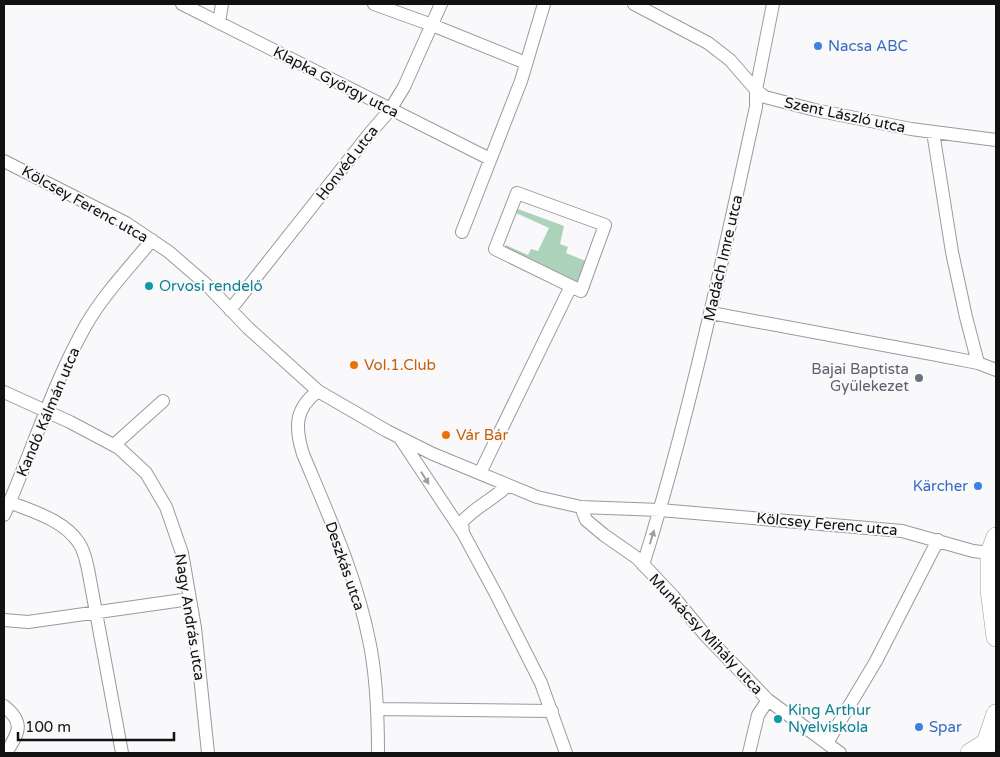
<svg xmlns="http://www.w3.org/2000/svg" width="1000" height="757" font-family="'Varela Round',sans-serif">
	<rect width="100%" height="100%" fill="#f9f9fb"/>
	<!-- green -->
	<path fill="#acd3ba" d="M518,209L564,226L560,244L568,247L566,253L588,262L581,284L505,248L506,245L528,255L531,249L538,251L549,228L516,213Z"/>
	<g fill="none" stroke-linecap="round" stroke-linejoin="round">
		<defs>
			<path id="street" d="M182,4L490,159
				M374,4L432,25L526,63
				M634,4L708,43L730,60L756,90L765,97L815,110L911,129L996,140
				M219,23L222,4
				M933,132L952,252L966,317L978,363
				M4,161L126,223L169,252L207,285L248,328L318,391L387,431L433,454L537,497L581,507L660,510L902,531L973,551L990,553
				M517,193L605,225L581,291L495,249Z
				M462,232L521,81L544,4
				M230,310L370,133L390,110L404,87L441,4
				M711,313L932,354L978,363L996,370
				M318,391C294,409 295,428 303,454C328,514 356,575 369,640C377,677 378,716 378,753
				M4,392L70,422L119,448L146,473L166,507L182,553L195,628L208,753
				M400,438L463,533L497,596L541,683L566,753
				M114,445L163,401
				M480,473L571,286
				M9,502C34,512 64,520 79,543C84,550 86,560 88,569L122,753
				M581,507L586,520L604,535L637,558L673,596L706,636L768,700L840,753
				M4,515C32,452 52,385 86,325C104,294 129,268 152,240
				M463,533L462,522C475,507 494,499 508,485
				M643,565C690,415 722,261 756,107V90L773,4
				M4,620L28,622L190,599
				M4,706C25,723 19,732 6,753
				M378,709L552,711
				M827,743L876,661L938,540
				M749,753L758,715L768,700"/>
			<path id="primary" d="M996,537L990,553V590L996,637
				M986,743L996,714
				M970,753L986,743L996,742"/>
		</defs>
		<!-- street casing -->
		<use href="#street" stroke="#9a9a9c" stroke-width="14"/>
		<!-- primary casing -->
		<use href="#primary" stroke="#9a9a9c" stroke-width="20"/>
		<!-- street -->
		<use href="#street" stroke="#fff" stroke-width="12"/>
		<!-- primary -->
		<use href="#primary" stroke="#fff" stroke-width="19"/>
	</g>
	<!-- one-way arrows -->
	<defs><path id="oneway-solid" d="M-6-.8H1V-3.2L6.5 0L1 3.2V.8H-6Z" transform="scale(1.25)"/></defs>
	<g fill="#a0a0a0">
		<use href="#oneway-solid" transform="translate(425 478) rotate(58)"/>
		<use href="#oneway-solid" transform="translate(652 537) rotate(-73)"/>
	</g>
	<!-- markers -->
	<g fill="#3f7fe0" stroke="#f9f9fb" stroke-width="2">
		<circle cx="818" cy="46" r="5"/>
		<circle cx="978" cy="486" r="5"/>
		<circle cx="919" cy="727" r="5"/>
	</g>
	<g fill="#0f9aa8" stroke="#f9f9fb" stroke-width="2">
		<circle cx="149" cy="286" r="5"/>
		<circle cx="778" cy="719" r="5"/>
	</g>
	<g fill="#e8710a" stroke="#f9f9fb" stroke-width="2">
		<circle cx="354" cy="365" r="5"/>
		<circle cx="446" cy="435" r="5"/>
	</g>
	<circle fill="#6b7280" stroke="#f9f9fb" stroke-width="2" cx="919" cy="378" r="5"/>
	<g text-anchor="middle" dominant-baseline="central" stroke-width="4" stroke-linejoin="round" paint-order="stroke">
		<!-- shop labels -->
		<g font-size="15" fill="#366cbe" stroke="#f9f9fb" text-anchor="start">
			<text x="828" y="46">Nacsa ABC</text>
			<text x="968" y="486" text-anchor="end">Kärcher</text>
			<text x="929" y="727">Spar</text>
		</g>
		<!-- street labels -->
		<g font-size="15" fill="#111" stroke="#f9f9fb">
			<text transform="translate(336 82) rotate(27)">Klapka György utca</text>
			<text transform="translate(845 115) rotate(12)">Szent László utca</text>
			<text transform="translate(347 163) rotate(-52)">Honvéd utca</text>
			<text transform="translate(85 204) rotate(29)">Kölcsey Ferenc utca</text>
			<text transform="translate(723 258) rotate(-77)">Madách Imre utca</text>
			<text transform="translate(48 412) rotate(-67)">Kandó Kálmán utca</text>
			<text transform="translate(827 524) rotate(5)">Kölcsey Ferenc utca</text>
			<text transform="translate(345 566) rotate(71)">Deszkás utca</text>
			<text transform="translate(190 617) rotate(81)">Nagy András utca</text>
			<text transform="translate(706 634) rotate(47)">Munkácsy Mihály utca</text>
		</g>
		<!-- culture labels -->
		<g font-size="15" fill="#0d838f" stroke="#f9f9fb" text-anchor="start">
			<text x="159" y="286">Orvosi rendelő</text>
			<text x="788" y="710">King Arthur<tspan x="788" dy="17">Nyelviskola</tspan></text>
		</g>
		<!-- food labels -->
		<g font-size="15" fill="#c56008" stroke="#f9f9fb" text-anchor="start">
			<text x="364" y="365">Vol.1.Club</text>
			<text x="456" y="435">Vár Bár</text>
		</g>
		<!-- worship labels -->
		<g font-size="15" fill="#5b616d" stroke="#f9f9fb" text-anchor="end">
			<text x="909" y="369">Bajai Baptista<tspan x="909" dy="17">Gyülekezet</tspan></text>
		</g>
	</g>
	<!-- border -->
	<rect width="1000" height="757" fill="none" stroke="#111111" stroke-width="10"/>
	<!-- scale -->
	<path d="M18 732v8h156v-8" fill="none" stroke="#111111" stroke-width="2.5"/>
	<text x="25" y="732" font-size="15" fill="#111111" stroke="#f9f9fb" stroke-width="4" paint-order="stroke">100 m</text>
</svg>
